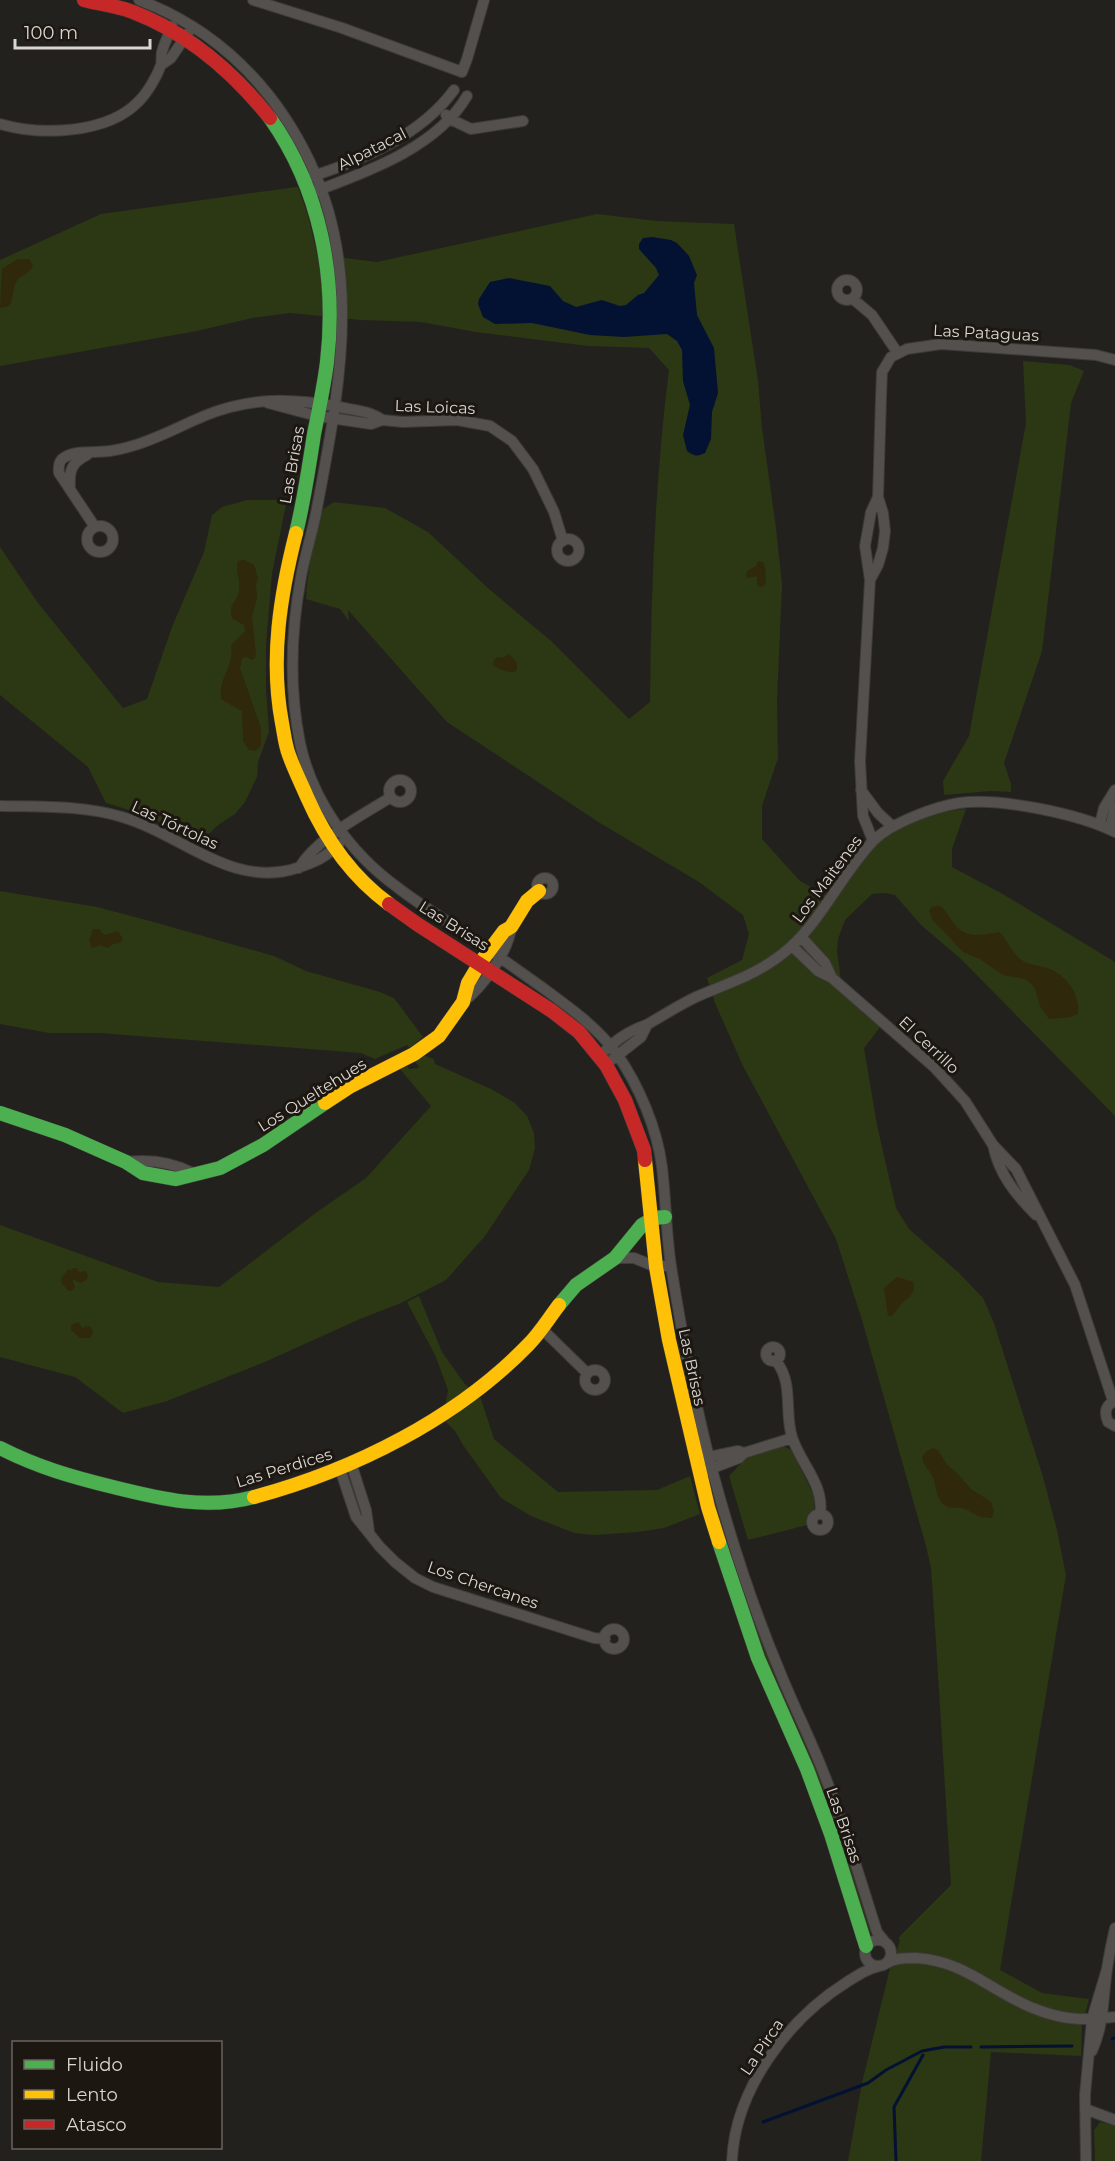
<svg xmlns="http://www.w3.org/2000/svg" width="1115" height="2161" font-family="Montserrat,sans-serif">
	<rect width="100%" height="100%" fill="#23211e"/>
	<!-- green -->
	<path fill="#2c3714" d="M296,187H298L308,215L318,258H344L377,262L597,214L657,221L734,224L758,381L762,428L776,528L782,585L777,700L778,758L762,806V839L800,881L833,899L867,855L888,834L933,813L966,809L952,849V867L1001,893L1115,962V1116L961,959L921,925L895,895L885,893L872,894L845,920L838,939L837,952L842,987L881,1026L864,1048L877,1125L896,1208L909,1229L958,1272L983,1298L994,1323L1043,1477L1057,1530L1066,1575L1000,1970L1042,1993L1089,1999L1082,2026L1081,2056L991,2052L981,2161H848L862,2083L890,1968L892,1967L900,1940L898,1938L951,1885L936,1642L931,1568L926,1546L862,1320L836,1239L743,1066L715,1003L707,978L742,960L749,934L743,915L699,882L600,823L447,722L348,610L349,621L340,609L306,599L307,592H306L312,547L323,509L334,502L385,508L428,532L489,589L551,641L629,719L650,702C651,591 655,480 669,370L649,348L588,346L476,332L421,322L361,320L290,313L252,318L197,331L0,366V260L101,214Z
		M1023,361L1070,365L1084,371L1071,403L1042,651L1004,763L1011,784V792L990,791L944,795L943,781L969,736L1026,423Z
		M247,500H287L272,573L266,645V690L269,732L258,762L257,777L245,802L235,814L218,825L201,842C171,825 140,813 106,803L88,767L0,695V547L38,603L123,708L147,699L172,627L204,552L212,515L222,507Z
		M0,891L97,907L150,921L274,956L306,971L380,992L394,998L423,1037L410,1048L407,1045L375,1059L361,1053L99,1033H49L0,1024Z
		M425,1056L434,1059L435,1064L491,1089L515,1103L527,1116L534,1133L535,1148L529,1170L485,1236L446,1280L401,1303L360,1319L267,1361L167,1401L123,1413L75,1377L0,1357V1225L158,1282L219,1287L317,1212L366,1178L431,1106L400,1069L407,1066L409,1069L418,1068L419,1066L414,1061Z
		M419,1296L442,1352L464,1383L481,1399L494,1439L558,1492L657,1490L690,1476L700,1514L664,1528L638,1532L594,1535L574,1533L531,1516L501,1498L463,1445L455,1431L443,1419L448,1390L436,1357L407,1302Z
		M783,1446L791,1450L814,1495V1511L808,1518L807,1525L748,1540L729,1476L747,1457Z
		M705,1476H709L800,1729L831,1804L866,1912L871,1932L870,1935L750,1625Z
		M1100,2122L1115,2126V2161H1095L1094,2130Z"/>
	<!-- sand -->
	<path fill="#2f280a" d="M18,259H29L33,266C29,274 20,275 16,282C12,290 14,298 9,306L0,308L2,269Z
		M244,560L254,565L258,578L256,584L257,598L252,617L256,654L255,658L252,660L246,657L242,658L240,668L261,728V746L255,751L249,750L243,741L242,711L221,699C218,677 235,666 231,645L245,631L244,625L232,618C228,603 236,604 239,591C241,580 235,572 238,561Z
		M758,561L763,562C766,569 767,580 764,586L760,587L757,584V576L748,578L746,576L747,571L756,566Z
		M509,654L517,663V670C511,676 500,669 493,665L494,660L498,657L503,658Z
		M940,906C946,910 948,916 952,921C964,939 980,936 999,932C1009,941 1011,954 1023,961C1031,966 1041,965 1050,969C1068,977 1080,995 1078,1014L1070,1017L1049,1019L1041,1008L1034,987L1029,982L1024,979L1003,975L980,959L963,952L932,919L929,910L932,907Z
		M93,929H99L104,935L118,931L123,939L120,943L113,944L108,948L101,945L92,948L89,941Z
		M73,1268H77L79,1272L86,1271L88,1276L87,1279L81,1283L72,1279L75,1287L72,1291H69L62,1284L61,1279L68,1269L71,1271Z
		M897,1277L913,1282C916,1294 909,1297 902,1303C898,1307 896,1312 892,1316H888L884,1288Z
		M78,1322L82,1328L87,1326L91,1327L93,1332L90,1338H80L71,1330V1325Z
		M933,1448L938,1450L947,1465L956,1472L971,1489L991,1502L994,1511L992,1518C987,1517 981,1518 978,1516C972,1513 967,1509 961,1508C954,1507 948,1509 943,1504C936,1497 936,1486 933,1477C928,1467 912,1457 933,1448Z"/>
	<!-- water -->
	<path fill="#031232" d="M652,237L671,240L677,243L689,256L697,275L694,283L697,315L714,348L718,393L712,412L711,439L705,453C697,457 694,456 687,451L683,435L690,405L683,381L682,350L677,341L667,334L624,337L590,335L532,323L495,324L483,317L478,304L479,299L490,282L509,278L550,286L563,301L576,307L602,300L620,306L626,305L638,295L644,293L659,275L656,268L639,249V244L643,238Z"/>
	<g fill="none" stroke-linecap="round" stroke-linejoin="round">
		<!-- stream -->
		<path stroke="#031232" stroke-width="3" d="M1112,2039L1115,2038
			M981,2047L1072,2046
			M763,2122L868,2083L886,2070L922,2051L944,2047H971
			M896,2161L894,2107L923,2055"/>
		<defs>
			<path id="street" d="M139,0C200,23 248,63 284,116C369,244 343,372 316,513C312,534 305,555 301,577C291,631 289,688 300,743C312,800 350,853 397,887C417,903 440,916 461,931C489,949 516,969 543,988C569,1007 597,1027 617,1054C639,1086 657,1128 662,1167C666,1200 666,1233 671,1266C682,1335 695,1405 713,1473C731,1540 753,1608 780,1672C794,1707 811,1740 824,1774C845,1826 860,1879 877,1932L885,1942
				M253,0L342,28L462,72L467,59L484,0
				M161,65L171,58L188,33
				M446,115L450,119L471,129L523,121
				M0,124C41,136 108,134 139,101C148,92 157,76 161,65C162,61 161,56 162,52C164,43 169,35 172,26
				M310,177C363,160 421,135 454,90
				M316,191C369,171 437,147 467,96
				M837 290a10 10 0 1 1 20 0a10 10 0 1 1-20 0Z
				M853,299L872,315L897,352
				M268,403L317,416L371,424L382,420L403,422L457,420L490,426L512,441L533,469L554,512L563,541
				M70,488C69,471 71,463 87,455
				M87 539a13 13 0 1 1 26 0a13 13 0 1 1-26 0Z
				M95,527L59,473C58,466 59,460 65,457C77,450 96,453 110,451C117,450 125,448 132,446C157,439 180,426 204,416C249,397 292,398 339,407C353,410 371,411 382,420
				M557 550a11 11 0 1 1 22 0a11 11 0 1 1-22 0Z
				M870,580L878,565L883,548L885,531L883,513L878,497L881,398L882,372L891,357L907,349L941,344L1096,355L1115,360
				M389 791a11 11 0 1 1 22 0a11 11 0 1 1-22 0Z
				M861,790L878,813L892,826
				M0,806C41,807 83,805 122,817C181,834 232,889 297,868C315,862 325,858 339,844
				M1100,824L1104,808L1115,790
				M1110,829L1115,806
				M873,841L863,816L860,761L870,580L865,546L871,512L878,497
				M299,868C317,838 361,816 391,797
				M537 886a8 8 0 1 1 16 0a8 8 0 1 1-16 0Z
				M802,938L825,963L832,978
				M792,946L818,971L832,978L934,1067L965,1101L993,1145L1016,1169L1075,1285L1113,1401
				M463,1002C482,988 509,951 511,927
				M606,1050C614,1042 625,1034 636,1029C640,1027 644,1026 648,1024C664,1015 679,1005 696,997C723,985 750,977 774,960C818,931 837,879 873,841C891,823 934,807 959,803C998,797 1080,814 1115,832
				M613,1059L641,1037L647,1025
				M993,1145C999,1174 1015,1194 1036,1215
				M126,1162C149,1159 172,1162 193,1173
				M615,1258H634L656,1267L671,1265
				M542,1329L587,1373
				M766 1354a7 7 0 1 1 14 0a7 7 0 1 1-14 0Z
				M776,1361C794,1383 784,1412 792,1437C800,1463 825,1485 820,1514
				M585 1380a10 10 0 1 1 20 0a10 10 0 1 1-20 0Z
				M1115,1401C1105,1405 1104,1413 1108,1422L1115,1426
				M704,1458L738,1451L744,1453
				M351,1463L366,1510L369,1531
				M340,1469L356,1517L380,1547L395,1562L415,1578L433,1587L594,1638L605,1639
				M705,1471L739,1458L744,1453L792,1438
				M812 1522a8 8 0 1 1 16 0a8 8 0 1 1-16 0Z
				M604 1639a10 10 0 1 1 20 0a10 10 0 1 1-20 0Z
				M865 1953a13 13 0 1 1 26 0a13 13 0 1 1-26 0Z
				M885,1964C894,1958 905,1958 916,1958C967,1961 993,1994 1038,2010C1067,2021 1085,2020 1115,2017
				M1092,2051C1104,2025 1103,1997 1107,1969C1109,1955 1112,1941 1115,1928
				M1085,2109L1115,2120
				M732,2161C735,2089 788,2019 847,1982C858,1975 867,1969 880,1966
				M1086,2161L1085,2095L1092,2019L1107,1969"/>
			<path id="fast" d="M270,118C320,189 337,276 327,362C324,386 319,410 314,434C309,467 304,501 296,533
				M0,1113L65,1135L126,1162L143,1173L176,1179L220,1168L263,1145L325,1103
				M559,1305L576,1285L615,1258L642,1225L654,1218L665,1217
				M0,1448C37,1467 72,1477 113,1487C161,1499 205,1510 254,1497
				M719,1542L758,1658L807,1769L831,1834L866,1946"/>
			<path id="slow" d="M296,533C280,596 270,659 282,723C284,733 285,745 289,755C294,769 301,783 307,797C325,838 352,877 389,904
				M325,1103L351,1086L414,1054L439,1036L463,1002L468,983L480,963L504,931L511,927L527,901L539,891
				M645,1160L656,1267L669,1340L708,1507L719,1542
				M254,1497C354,1470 456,1419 528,1345C540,1333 549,1318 559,1305"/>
			<path id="jam" d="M84,0C100,4 118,6 133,12C188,33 234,73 270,118
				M389,904L417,924L552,1011L579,1032L606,1065L625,1100L644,1150L645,1160"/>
		</defs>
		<!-- street casing -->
		<use href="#street" stroke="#3d3b38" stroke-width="12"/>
		<!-- fast casing -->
		<use href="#fast" stroke="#3d3b38" stroke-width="15"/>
		<!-- slow casing -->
		<use href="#slow" stroke="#3d3b38" stroke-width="15"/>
		<!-- jam casing -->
		<use href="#jam" stroke="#3d3b38" stroke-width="15"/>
		<!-- street -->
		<use href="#street" stroke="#53504e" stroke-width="10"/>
		<!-- fast -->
		<use href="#fast" stroke="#4caf50" stroke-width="14"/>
		<!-- slow -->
		<use href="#slow" stroke="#ffc107" stroke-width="14"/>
		<!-- jam -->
		<use href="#jam" stroke="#c62828" stroke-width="14"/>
	</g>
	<g text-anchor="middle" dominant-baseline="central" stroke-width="6" stroke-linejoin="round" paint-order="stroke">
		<!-- street labels -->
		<g font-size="16" fill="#dad6d2" stroke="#1d1712">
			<text transform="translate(372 149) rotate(-27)">Alpatacal</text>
			<text transform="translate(986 333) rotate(3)">Las Pataguas</text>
			<text transform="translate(435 407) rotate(2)">Las Loicas</text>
			<text transform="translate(292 465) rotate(-80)">Las Brisas</text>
			<text transform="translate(175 825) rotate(25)">Las Tórtolas</text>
			<text transform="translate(827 879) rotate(-53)">Los Maitenes</text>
			<text transform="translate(454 926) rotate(32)">Las Brisas</text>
			<text transform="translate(929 1045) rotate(43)">El Cerrillo</text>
			<text transform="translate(312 1095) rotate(-32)">Los Queltehues</text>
			<text transform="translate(692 1367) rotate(78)">Las Brisas</text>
			<text transform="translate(284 1468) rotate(-17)">Las Perdices</text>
			<text transform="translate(483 1585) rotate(19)">Los Chercanes</text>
			<text transform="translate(844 1825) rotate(71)">Las Brisas</text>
			<text transform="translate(762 2047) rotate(-56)">La Pirca</text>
		</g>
	</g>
	<!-- legend -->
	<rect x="12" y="2041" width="210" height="108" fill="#1d1712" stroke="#69635f" stroke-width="1.5"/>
	<rect x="24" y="2060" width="30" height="9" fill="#4caf50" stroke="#69635f" stroke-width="1.5"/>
	<text x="66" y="2071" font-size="18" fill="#dad6d2">Fluido</text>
	<rect x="24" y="2090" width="30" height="9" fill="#ffc107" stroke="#69635f" stroke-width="1.5"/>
	<text x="66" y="2101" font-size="18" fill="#dad6d2">Lento</text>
	<rect x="24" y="2120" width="30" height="9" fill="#c62828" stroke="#69635f" stroke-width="1.5"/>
	<text x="66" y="2131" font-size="18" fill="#dad6d2">Atasco</text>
	<!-- scale -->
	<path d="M15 39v9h135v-9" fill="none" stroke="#dad6d2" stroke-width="3"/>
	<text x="24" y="39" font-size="18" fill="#dad6d2" stroke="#1d1712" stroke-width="4.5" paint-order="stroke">100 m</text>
</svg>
